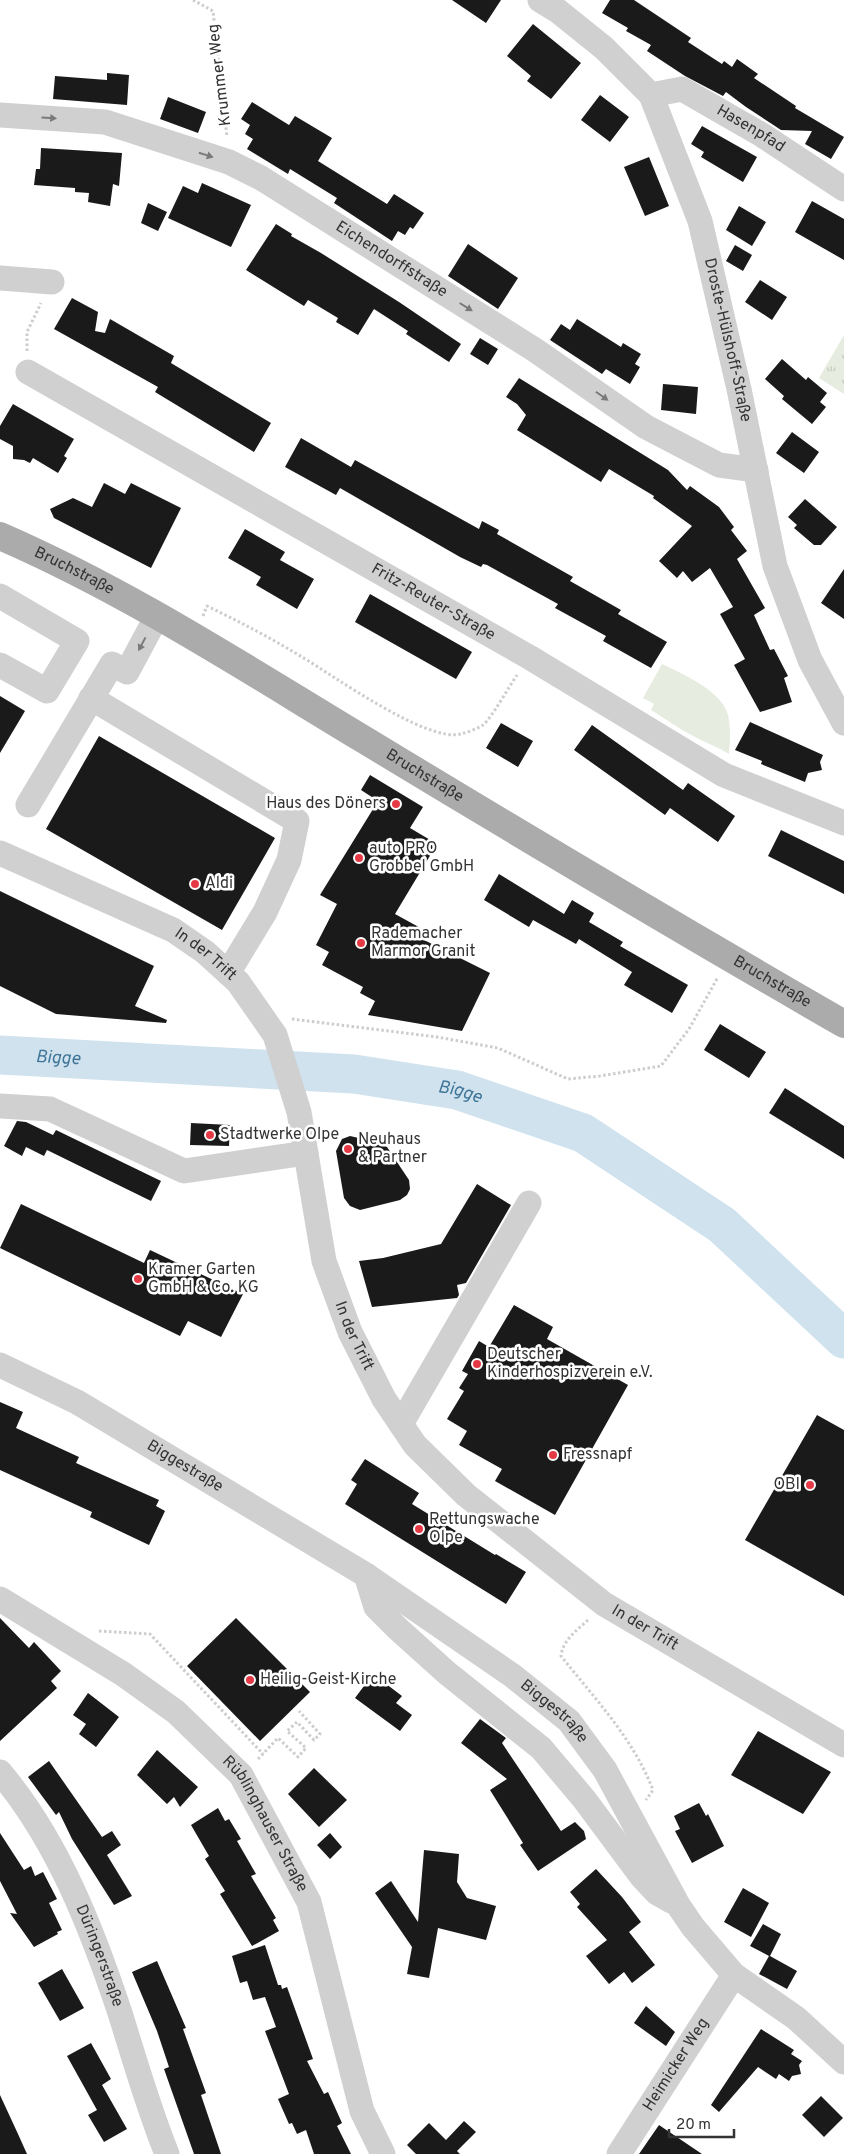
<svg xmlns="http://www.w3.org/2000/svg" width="844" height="2154" font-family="Overpass,sans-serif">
	<defs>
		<pattern id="grass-tufts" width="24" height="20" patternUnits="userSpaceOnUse" patternTransform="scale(1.25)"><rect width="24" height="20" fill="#e6ecdf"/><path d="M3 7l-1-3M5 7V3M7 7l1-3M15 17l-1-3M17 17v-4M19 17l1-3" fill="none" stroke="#c6cbc0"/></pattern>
	</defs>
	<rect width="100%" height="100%" fill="#fff"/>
	<!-- grass -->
	<path fill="url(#grass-tufts)" d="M844,335V394L819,378Z"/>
	<!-- park -->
	<path fill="#e6ecdf" d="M662,664C683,674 722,691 728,715C731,728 730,741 729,754C720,748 711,745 701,740C684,732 667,720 651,710L654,704L643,698Z"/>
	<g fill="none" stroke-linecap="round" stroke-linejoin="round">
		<!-- river -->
		<path stroke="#cfe2ee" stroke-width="39" id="s1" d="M0,1055L354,1074L457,1090L583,1133L722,1225L844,1339"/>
	</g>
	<!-- building -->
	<path fill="#1a1a1a" d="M452,0H501L486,23Z
		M610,0H634L691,38L688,42L722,64L724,61L732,67L737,59L758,74L754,78L796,106L795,108L844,137L831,159L805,144L812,131L781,130L746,107L726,92L723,96L685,76L647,51L651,45L626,31L628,28L602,13Z
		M533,24L581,63L551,99L527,81L531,76L507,56Z
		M107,73L129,75L127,105L53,99L55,76L107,80Z
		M600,95L629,117L610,142L581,120Z
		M168,97L206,112L198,133L160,119Z
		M252,102L289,125L295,116L332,138L318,161L387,204L394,194L424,213L413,229L410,227L405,235L398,231L392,241L334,203L337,198L290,169L288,174L247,149L253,139L245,134L250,125L241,119Z
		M702,126L757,157L743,182L701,157L704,152L691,144Z
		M41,148L122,153L119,186L113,184L110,206L88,202L89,193L75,192V188L34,185L36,169H40Z
		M649,157L669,206L645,216L624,167Z
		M202,183L251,205L231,247L168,218L183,186L198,193Z
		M812,201L844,219V260L795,232Z
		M148,203L167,212L158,231L141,223Z
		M739,206L766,222L752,246L726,230Z
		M276,224L292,234L291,236L321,253L399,302L461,344L449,362L406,334L408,331L374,309L358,335L336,322L338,318L308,300L304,306L246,270Z
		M468,244L518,278L498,309L448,276Z
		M735,245L752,255L743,271L726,261Z
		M760,280L787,297L772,320L745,302Z
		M72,298L98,312L95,331L105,333L110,319L174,356L171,363L271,423L254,452L155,392L158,387L54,329Z
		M577,319L621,347L623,343L641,354L635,364L640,367L630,384L606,369L602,374L550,340L561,324L570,330Z
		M480,338L498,349L488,365L470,354Z
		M782,359L806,380L808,377L827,393L820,402L826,407L812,424L782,399L784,396L765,379Z
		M519,378L668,470L687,490L690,486L719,507L734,527L731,530L747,551L737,559L765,608L754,615L770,650L774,649L788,676L784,678L792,702L760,712L734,665L745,659L720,614L733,607L710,568L692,582L683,571L677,578L659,561L692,526L653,498L654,496L609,469L601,482L517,430L526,415L517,404L506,397Z
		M663,384L698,387L696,414L661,410Z
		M13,404L74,439L64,456L67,458L58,473L33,458L30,463L24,460L13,459V446L0,439V426Z
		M792,432L819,452L804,473L776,453Z
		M301,438L351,467L355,460L479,529L482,521L499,530L497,534L573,577L570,581L621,610L618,614L667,642L651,668L603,641L606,636L555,608L558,604L487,565L483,564L481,567L460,557L340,488L336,495L285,467Z
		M104,483L125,494L131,483L181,508L151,568L54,518L50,509L73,498L92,507Z
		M805,499L837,527L821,545H814L794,528L797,525L788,517Z
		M245,529L285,552L280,560L314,579L297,609L256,585L261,577L228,558Z
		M844,569V619L821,603Z
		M370,594L472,652L456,679L355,622Z
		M0,696L25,711L0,753Z
		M750,722L823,755L820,762L822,770L808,773L805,782L761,764L762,761L735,750Z
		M501,723L533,741L518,767L486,748Z
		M592,725L683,790L688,783L735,816L718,842L670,808L665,815L574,750Z
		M99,736L275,838L222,930L46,829Z
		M370,775L423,807L410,828L437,844L395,914L426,931L422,939L490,973L462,1031L368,1015L375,1001L360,993L363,987L322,965L329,952L316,945L337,904L320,895L378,801L361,790Z
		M781,830L844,861V894L768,856Z
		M499,874L564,914L572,900L594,913L589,922L623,942L620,946L688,985L672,1013L624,985L632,972L579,939L576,944L533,920L529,927L484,900Z
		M0,891L154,966L135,1006L167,1020L166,1023L56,1014L0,986Z
		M720,1024L766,1052L749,1078L704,1050Z
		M785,1088L844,1126V1159L769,1113Z
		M17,1121L26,1122L53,1135L56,1130L161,1181L151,1201L47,1150L44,1156L26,1147L22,1156L4,1146Z
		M191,1123L230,1125L229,1146L190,1145Z
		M350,1136L380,1143L387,1147L409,1180L410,1189L407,1195L400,1200L360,1210L350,1206L344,1198L336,1151L342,1139Z
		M477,1184L511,1205L466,1283L457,1285L459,1295L457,1298L372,1307L359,1261L383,1258L441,1244Z
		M21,1204L144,1263L150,1250L243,1294L221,1337L188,1321L180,1336L0,1248Z
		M514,1305L553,1327L547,1339L628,1385L555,1515L495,1481L502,1469L459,1445L467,1431L447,1419L464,1391L459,1388L468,1374L462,1371L479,1341L489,1347Z
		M0,1402L23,1412L16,1428L79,1457L76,1463L159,1500L156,1506L165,1511L149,1545L90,1517L92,1512L0,1470Z
		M817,1415L844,1430V1596L745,1540Z
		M365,1459L419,1493L412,1504L495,1555L496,1554L526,1572L506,1604L345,1504L357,1484L351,1480Z
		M0,1618L29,1648L34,1642L61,1671L51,1681L57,1688L0,1741Z
		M236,1618L310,1692L260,1741L187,1666Z
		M373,1674L402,1696L396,1703L412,1715L400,1731L355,1698Z
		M88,1693L119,1717L96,1747L79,1734L86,1724L73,1715Z
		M480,1719L506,1738L502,1743L561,1831L575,1822L584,1831L586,1839L538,1871L520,1845L523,1843L490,1790L507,1779L461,1743Z
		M758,1731L831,1772L803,1814L731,1775Z
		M157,1750L198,1787L180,1807L174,1797L167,1804L137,1775Z
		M49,1761L102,1837L112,1831L121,1845L107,1855L132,1896L114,1905L72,1839L59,1812L56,1815L28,1777Z
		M314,1768L347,1800L319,1827L288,1794Z
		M699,1803L706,1816L708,1814L724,1846L692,1863L675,1831L680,1829L674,1816Z
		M218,1808L225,1821L229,1819L241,1839L237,1841L256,1874L251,1876L276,1918L273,1920L279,1931L252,1946L220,1894L225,1891L205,1859L209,1856L191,1825Z
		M0,1833L24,1870L31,1866L35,1876L43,1872L57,1899L49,1903L62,1930L57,1932L58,1934L34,1947L10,1913L17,1914L0,1881Z
		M330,1833L342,1847L330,1859L317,1845Z
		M424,1850L459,1854L457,1882L467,1898L496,1906L486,1940L438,1928L429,1978L407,1974L412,1947L375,1893L391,1881L418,1922Z
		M596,1869L622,1897L641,1922L629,1932L655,1965L632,1983L624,1972L609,1984L586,1956L607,1940L577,1907L580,1904L570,1892Z
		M743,1888L769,1903L751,1937L724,1922Z
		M763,1924L781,1934L770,1956L797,1971L787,1989L759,1974L769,1956L750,1946Z
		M265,1945L278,1985H281L282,1989L287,1987L313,2059L307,2061L324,2094L328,2092L342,2123L337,2126L351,2154H314L306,2130L297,2134L292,2123L289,2124L278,2099L289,2094L265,2031L276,2027L265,1997L253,2000L247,1981L240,1983L232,1956Z
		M157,1961L186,2028L183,2029L206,2093L201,2095L221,2154H194L164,2069L169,2067L157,2031L132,1972Z
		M62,1969L84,2008L60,2021L38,1983Z
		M646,2006L675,2032L666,2046L634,2023Z
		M761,2029L794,2050L791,2054L802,2061L799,2065L801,2074L792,2076L789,2081L779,2074L776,2079L758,2067L719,2112L711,2105Z
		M91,2043L111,2079L102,2085L127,2129L104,2142L88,2115L97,2110L67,2056Z
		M0,2095L18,2134L27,2154H0Z
		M821,2096L843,2118L824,2137L802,2115Z
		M464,2121L476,2132L457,2151L460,2154H416L407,2145L429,2123L446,2140Z
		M659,2125L702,2154H639Z"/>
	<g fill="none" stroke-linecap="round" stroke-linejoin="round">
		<!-- path -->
		<path stroke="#cdcdcd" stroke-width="3" stroke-dasharray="2.5 2.5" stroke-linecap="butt" d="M193,0L213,11L227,137
			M27,351V332L41,303
			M203,616L207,606C240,622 271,638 302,657C334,676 427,743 461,734C468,732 477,729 483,725C491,719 510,685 517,675
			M292,1019L437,1037L498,1048L568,1079L600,1076L661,1066L689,1029L718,977
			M588,1620C576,1631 563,1640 561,1656C595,1699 633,1738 653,1790L646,1800
			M99,1631L150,1634L263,1754
			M258,1759L278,1738L298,1757L306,1748L287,1731L297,1722L314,1740L320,1734L299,1711"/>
		<!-- minor -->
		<g stroke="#d0d0d0" stroke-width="25">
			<path id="s2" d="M540,0L558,11L604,48L651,95L700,221L739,389L775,566L810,660L844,723"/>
			<path id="s3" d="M651,95L682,89L762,135L844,189"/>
			<path id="s4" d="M0,115L105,122L229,162L261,178L535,350L646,427L719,465L756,470"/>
			<path d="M0,278L52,282"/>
			<path id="s5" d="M28,372L529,657L724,775L844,823"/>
			<path d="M0,596L77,641L47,691L0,665"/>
			<path d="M91,698L297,821L289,860L265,912L228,973"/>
			<path d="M28,805L112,664L127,672L157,616"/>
			<path id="s6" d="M0,853L173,930L205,952L238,982L275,1035L299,1112L324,1261L350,1332L384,1399L415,1445L466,1495L604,1604L844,1745"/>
			<path d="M0,1106L50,1109L184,1171L306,1153"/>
			<path id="s7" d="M0,1365L77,1402L366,1575L513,1676L569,1721L605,1770L678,1905L693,1927L734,1975L796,2018L844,2062"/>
			<path d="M401,1424L529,1203"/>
			<path d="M366,1575L376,1607L397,1628L447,1673L541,1748L584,1799L642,1877L657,1893L671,1901"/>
			<path id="s8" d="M0,1599L123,1674L176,1712L241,1775L309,1902L362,2111L383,2154"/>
			<path id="s9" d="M0,1772C58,1841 92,1929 120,2013C135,2061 148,2107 167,2154"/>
			<path id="s10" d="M619,2154L734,1975"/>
		</g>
		<!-- major -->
		<path stroke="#ababab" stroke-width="28" id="s11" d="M0,536C127,591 245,668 363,739C523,836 683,931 844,1024"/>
	</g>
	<!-- one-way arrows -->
	<defs><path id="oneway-solid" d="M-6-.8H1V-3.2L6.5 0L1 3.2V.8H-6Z" transform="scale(1.25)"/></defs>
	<g fill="#7a7a7a">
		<use href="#oneway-solid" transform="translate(49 118) rotate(4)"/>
		<use href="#oneway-solid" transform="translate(206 155) rotate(18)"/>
		<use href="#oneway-solid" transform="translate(466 307) rotate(32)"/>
		<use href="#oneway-solid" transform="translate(602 396) rotate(35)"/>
		<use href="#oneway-solid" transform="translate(142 644) rotate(118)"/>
	</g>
	<!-- markers -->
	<g fill="#e63946" stroke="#fff" stroke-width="2">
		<circle cx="396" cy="804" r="5"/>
		<circle cx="359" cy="858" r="5"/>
		<circle cx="195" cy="884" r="5"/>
		<circle cx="361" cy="943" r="5"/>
		<circle cx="210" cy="1135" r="5"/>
		<circle cx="348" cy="1149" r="5"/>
		<circle cx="138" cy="1279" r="5"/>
		<circle cx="477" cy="1364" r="5"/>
		<circle cx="553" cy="1455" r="5"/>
		<circle cx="810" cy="1485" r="5"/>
		<circle cx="419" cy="1529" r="5"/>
		<circle cx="250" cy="1680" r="5"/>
	</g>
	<g text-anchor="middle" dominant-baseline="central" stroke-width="5" stroke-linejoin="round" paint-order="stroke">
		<!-- street labels -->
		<g font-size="16" fill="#333" stroke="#fff">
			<text transform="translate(220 75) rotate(-97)">Krummer Weg</text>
			<text stroke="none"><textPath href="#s3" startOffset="111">Hasenpfad</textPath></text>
			<text stroke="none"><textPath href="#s4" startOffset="425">Eichendorffstraße</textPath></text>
			<text stroke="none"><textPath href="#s2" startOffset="404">Droste-Hülshoff-Straße</textPath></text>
			<text stroke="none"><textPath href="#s11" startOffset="82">Bruchstraße</textPath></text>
			<text stroke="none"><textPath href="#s5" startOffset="466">Fritz-Reuter-Straße</textPath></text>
			<text stroke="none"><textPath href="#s11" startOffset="488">Bruchstraße</textPath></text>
			<text stroke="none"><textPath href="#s6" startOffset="230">In der Trift</textPath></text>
			<text stroke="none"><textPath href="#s11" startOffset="892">Bruchstraße</textPath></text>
			<text stroke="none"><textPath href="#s6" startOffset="650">In der Trift</textPath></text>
			<text stroke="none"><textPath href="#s7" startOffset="211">Biggestraße</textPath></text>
			<text stroke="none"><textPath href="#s6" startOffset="1070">In der Trift</textPath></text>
			<text stroke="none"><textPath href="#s7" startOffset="655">Biggestraße</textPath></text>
			<text stroke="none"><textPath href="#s8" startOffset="354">Rüblinghauser Straße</textPath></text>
			<text stroke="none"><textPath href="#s9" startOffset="210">Düringerstraße</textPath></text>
			<text stroke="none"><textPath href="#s10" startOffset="106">Heimicker Weg</textPath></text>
		</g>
		<!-- poi labels -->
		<g font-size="16" fill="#333" stroke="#fff" text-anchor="start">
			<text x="386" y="804" text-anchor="end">Haus des Döners</text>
			<text x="369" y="849">auto PRO<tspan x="369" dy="18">Grobbel GmbH</tspan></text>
			<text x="205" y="884">Aldi</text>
			<text x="371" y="934">Rademacher<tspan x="371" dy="18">Marmor Granit</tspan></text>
			<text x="220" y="1135">Stadtwerke Olpe</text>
			<text x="358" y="1140">Neuhaus<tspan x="358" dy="18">&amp; Partner</tspan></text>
			<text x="148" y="1270">Kramer Garten<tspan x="148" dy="18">GmbH &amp; Co. KG</tspan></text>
			<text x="487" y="1355">Deutscher<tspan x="487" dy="18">Kinderhospizverein e.V.</tspan></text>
			<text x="563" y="1455">Fressnapf</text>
			<text x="800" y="1485" text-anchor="end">OBI</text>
			<text x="429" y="1520">Rettungswache<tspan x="429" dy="18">Olpe</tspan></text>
			<text x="260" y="1680">Heilig-Geist-Kirche</text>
		</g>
		<!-- water labels -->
		<g font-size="18" font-style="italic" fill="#3f7597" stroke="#fff">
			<text stroke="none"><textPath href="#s1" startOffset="58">Bigge</textPath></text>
			<text stroke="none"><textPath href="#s1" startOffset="462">Bigge</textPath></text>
		</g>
	</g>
	<!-- scale -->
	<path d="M669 2129v8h65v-8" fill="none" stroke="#333333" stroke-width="2.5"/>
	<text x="676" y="2129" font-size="15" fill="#333333" stroke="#ffffff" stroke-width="4" paint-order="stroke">20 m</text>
</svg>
